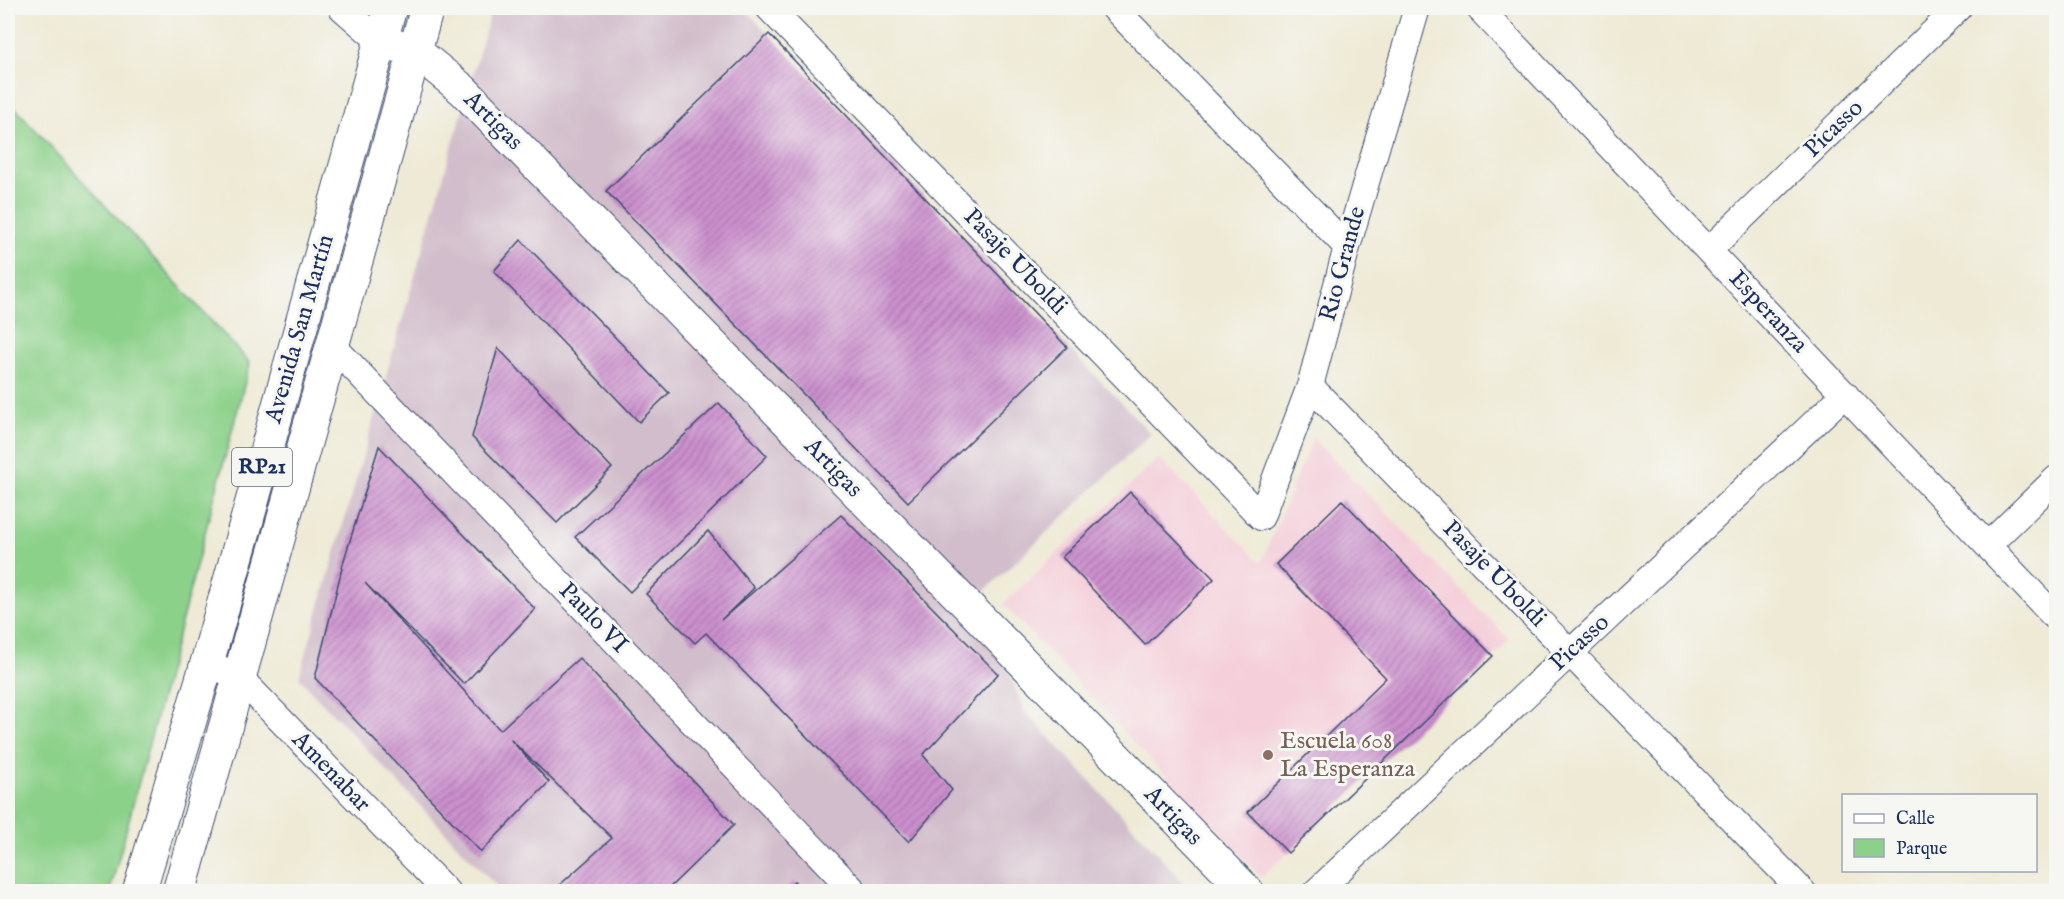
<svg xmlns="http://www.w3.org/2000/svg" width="2064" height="899" font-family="'IM FELL English',serif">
	<defs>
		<pattern id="building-hatch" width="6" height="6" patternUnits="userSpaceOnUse" patternTransform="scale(1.5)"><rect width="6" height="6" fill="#cc90cd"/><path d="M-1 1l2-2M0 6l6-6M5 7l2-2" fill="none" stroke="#a576aa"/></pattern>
	</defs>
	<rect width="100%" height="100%" fill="#f6f6f2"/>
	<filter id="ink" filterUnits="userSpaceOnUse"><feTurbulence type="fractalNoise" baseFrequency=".0167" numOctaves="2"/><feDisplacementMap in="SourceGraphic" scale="12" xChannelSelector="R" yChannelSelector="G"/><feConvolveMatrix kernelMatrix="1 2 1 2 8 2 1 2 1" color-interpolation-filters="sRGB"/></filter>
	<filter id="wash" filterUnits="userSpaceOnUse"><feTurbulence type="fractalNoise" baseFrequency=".008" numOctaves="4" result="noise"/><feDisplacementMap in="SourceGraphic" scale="24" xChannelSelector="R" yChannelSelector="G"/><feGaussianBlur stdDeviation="1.35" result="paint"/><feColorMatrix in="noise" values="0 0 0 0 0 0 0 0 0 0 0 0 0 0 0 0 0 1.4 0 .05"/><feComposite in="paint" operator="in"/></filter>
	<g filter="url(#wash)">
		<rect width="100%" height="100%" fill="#eeead5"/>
		<!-- built -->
		<path fill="#f5cfda" d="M1313,438L1510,640L1288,853L1261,877L1003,604L1159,458L1261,563Z"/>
		<!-- industrial -->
		<path fill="#d1bdcb" d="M492,8H744L1151,434L979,596L1024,710L1192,891H501L299,678Z"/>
		<!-- green -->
		<path fill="#8cd18a" stroke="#548074" stroke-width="1.5" d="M8,100L250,363L110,891H8Z"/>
		<g id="blocks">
			<!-- building -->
			<path fill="url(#building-hatch)" d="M769,34L1067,347L908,502L606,191Z
				M521,240L669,393L639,422L494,271Z
				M498,348L612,468L557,523L472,437Z
				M719,403L767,456L630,592L575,537Z
				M379,446L535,609L464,684L365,583L500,730L579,658L734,825L666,891H553L612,838L510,739L549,782L481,852L315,678L344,560Z
				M1130,492L1214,579L1145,645L1062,557Z
				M1342,500L1493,656L1288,853L1248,812L1386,678L1276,564Z
				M841,515L998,674L923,755L952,790L909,842L706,633L695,643L646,594L708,531L754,588L721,620Z
				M794,881L803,891H784Z"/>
		</g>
	</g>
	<g filter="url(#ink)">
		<use href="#blocks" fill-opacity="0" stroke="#3b4b70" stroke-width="1.5"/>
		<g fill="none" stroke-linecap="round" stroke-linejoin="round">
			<defs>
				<path id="minor" d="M342,8L381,42
					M769,8L1261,517L1310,386L1347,247L1417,8
					M1114,8L1347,247
					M1479,8L2056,618
					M1709,250L1958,8
					M332,345L855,892
					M1310,386L1803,892
					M1988,545L2056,479
					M207,663L239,677L447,892
					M1316,892L1845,394"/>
				<path id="tertiary" d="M381,42L414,50L463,90L1248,892"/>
				<path id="primary" d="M139,892L207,663L390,8
					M179,892L427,8"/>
			</defs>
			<!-- minor casing -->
			<use href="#minor" stroke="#3b4b70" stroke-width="28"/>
			<!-- tertiary casing -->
			<use href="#tertiary" stroke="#3b4b70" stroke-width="34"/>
			<!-- primary casing -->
			<use href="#primary" stroke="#3b4b70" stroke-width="35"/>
			<!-- minor -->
			<use href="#minor" stroke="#fff" stroke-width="26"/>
			<!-- tertiary -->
			<use href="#tertiary" stroke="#fff" stroke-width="32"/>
			<!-- primary -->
			<use href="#primary" stroke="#fff" stroke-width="33"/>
		</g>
	</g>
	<!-- markers -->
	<circle fill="#8d6e63" stroke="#f6f6f2" stroke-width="2" cx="1268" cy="755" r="6"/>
	<g text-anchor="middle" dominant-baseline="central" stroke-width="6" stroke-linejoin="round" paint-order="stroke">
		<!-- shield labels -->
		<rect fill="#f6f6f2" stroke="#5d6b8a" stroke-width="1.5" x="232" y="448" width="60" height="38" rx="4.5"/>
		<g font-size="22" font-weight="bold" fill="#1b2f5e">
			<text x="262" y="467">RP21</text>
		</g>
		<!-- street labels -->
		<g font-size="24" fill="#1b2f5e" stroke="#f6f6f2">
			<text transform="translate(493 121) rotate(45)">Artigas</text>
			<text transform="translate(1834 129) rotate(-44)">Picasso</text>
			<text transform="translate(1015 262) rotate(46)">Pasaje Uboldi</text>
			<text transform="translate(1343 264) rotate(-75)">Rio Grande</text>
			<text transform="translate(1768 312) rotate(47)">Esperanza</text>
			<text transform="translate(300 329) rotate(-74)">Avenida San Martín</text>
			<text transform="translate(833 468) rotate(46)">Artigas</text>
			<text transform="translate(1494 574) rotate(46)">Pasaje Uboldi</text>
			<text transform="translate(593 618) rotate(46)">Paulo VI</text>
			<text transform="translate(1580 643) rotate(-43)">Picasso</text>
			<text transform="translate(331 772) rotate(46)">Amenabar</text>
			<text transform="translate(1173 816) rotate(46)">Artigas</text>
		</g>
		<!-- education labels -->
		<g font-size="24" fill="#785e54" stroke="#f6f6f2" text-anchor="start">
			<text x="1280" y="741">Escuela 608<tspan x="1280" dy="28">La Esperanza</tspan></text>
		</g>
	</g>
	<!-- margin -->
	<rect width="2064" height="899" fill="none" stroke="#f6f6f2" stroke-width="30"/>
	<!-- legend -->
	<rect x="1842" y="794" width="195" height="78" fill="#f6f6f2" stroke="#9ea6b7" stroke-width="1.5"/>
	<rect x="1854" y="814" width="30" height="9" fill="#ffffff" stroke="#9ea6b7" stroke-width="1.5"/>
	<text x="1896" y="824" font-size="18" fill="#1b2f5e">Calle</text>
	<rect x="1854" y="839" width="30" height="18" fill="#8cd18a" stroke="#9ea6b7" stroke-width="1.5"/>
	<text x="1896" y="854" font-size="18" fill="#1b2f5e">Parque</text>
</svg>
